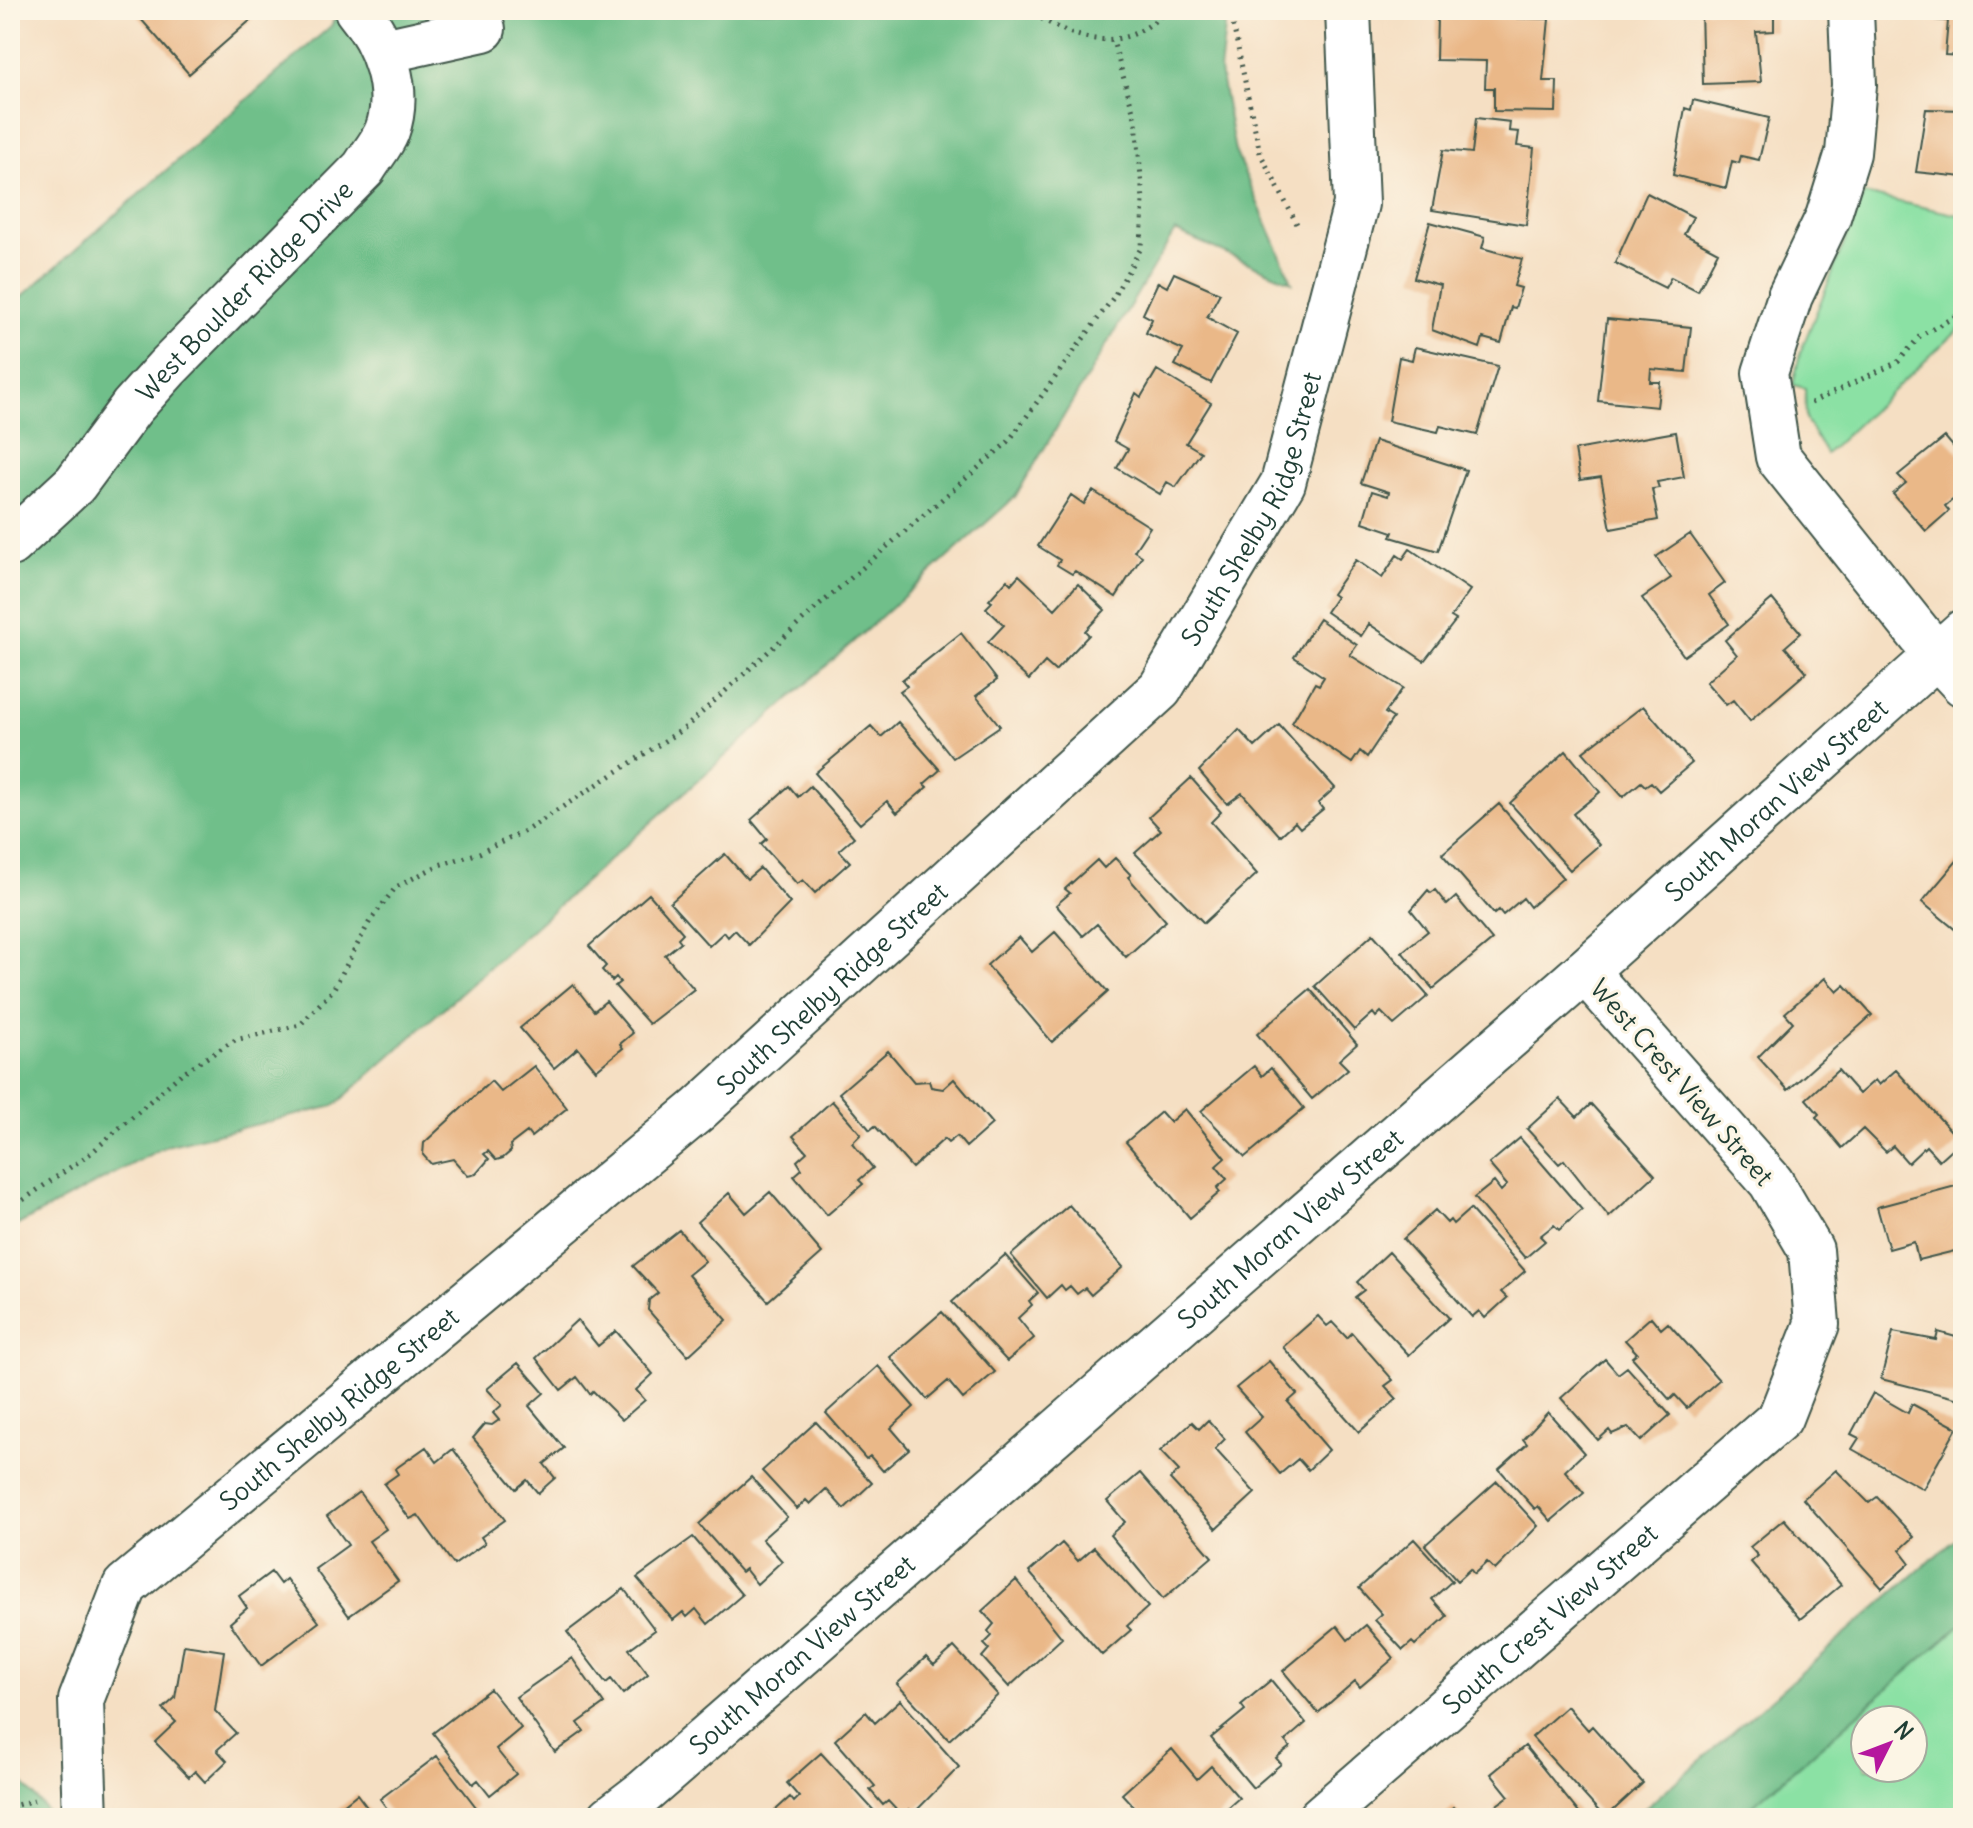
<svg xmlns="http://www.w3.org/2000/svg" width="1973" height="1828" font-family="Delius,sans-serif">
	<rect width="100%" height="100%" fill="#fcf5e5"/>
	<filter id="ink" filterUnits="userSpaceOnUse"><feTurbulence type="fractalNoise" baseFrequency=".0125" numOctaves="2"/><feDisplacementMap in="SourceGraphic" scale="16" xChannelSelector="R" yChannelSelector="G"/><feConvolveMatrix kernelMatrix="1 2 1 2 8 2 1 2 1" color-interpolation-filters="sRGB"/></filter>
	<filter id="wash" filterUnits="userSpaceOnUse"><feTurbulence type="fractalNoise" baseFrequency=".006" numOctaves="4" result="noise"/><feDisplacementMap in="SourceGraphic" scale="32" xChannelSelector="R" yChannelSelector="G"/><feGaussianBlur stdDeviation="1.8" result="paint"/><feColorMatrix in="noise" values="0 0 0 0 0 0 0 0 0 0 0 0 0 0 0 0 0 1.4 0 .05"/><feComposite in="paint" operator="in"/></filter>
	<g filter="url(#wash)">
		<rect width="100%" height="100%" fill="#f5dfc3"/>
		<!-- green -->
		<path fill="#8be1a4" stroke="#558f6c" stroke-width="2" fill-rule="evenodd" d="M1864,194L1963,216V325L1826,454L1806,420L1805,388L1793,385L1800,353Z
			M1963,1623V1818H1738ZM1865,1720H1913V1768H1865Z"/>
		<!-- forest -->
		<path fill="#70bf8a" stroke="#487e5f" stroke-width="2" d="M339,10H1227L1220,71L1235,151L1292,282L1175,231L1015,497L334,1106L166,1146L10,1229V307L331,26Z
			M1963,1532V1623L1738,1818H1634Z
			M10,1755L14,1773L53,1818H10Z"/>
		<g id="blocks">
			<!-- building -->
			<path fill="#eab888" d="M133,10H262L189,74Z
				M1701,10H1774V31L1756,32L1761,82L1703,84Z
				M1935,10H1963V56L1945,55L1948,21L1935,20Z
				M1437,16L1549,19L1543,81H1557L1556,112L1494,111V88H1485L1486,61L1436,60Z
				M1693,100L1769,118L1759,160L1741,156L1739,163L1732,161L1726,188L1673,175L1685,108L1691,110Z
				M1926,109L1963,110V177L1916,172Z
				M1476,118L1510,122L1509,131L1519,132L1517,146L1534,148L1526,225L1432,210L1443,150L1472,153Z
				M1647,193L1693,217L1684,234L1718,252L1698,291L1671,277L1665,288L1615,263Z
				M1430,222L1485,237L1482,248L1522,259L1514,286L1521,288L1515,308L1511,307L1501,343L1483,338L1480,348L1432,330L1440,285L1414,278Z
				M1174,273L1220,293L1207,317L1237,334L1211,383L1175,365L1183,350L1146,333L1152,319L1143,314L1158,282L1167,287Z
				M1607,319L1691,327L1686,372L1651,369L1650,382H1660L1657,407L1598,401Z
				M1415,347L1498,366L1477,435L1440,426L1438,432L1388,421L1399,357L1412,360Z
				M1157,370L1211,403L1186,443L1201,452L1176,487L1167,482L1160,494L1117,468L1128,449L1114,441L1136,393L1141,397Z
				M1676,432L1684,477L1657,482L1659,488L1652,489L1658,520L1611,529L1601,477L1580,480L1575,450Z
				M1945,437L1963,458V507L1955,498L1945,506L1949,511L1926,531L1893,494L1906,483L1898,475Z
				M1375,441L1466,470L1438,551L1391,537L1393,532L1363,522L1372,491L1388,496L1389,492L1361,483Z
				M1093,491L1150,527L1134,551L1142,556L1116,597L1075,571L1072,574L1057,565L1060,560L1038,546L1071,495L1084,504Z
				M1690,534L1725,583L1709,595L1729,624L1684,656L1642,598L1671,578L1656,557Z
				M1410,549L1470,590L1451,617L1456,620L1424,661L1369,624L1361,636L1326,612L1336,597L1332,594L1356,560L1382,578L1397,555L1403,559Z
				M1019,575L1055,609L1078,584L1105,610L1085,631L1089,635L1055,671L1045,662L1029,680L988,642L1004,625L986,608L992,602L989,600L1007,580L1011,584Z
				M1772,599L1801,633L1785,647L1807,672L1750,721L1733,700L1726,705L1706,682L1737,655L1725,640Z
				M1319,619L1357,645L1350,655L1403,688L1385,713L1393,718L1367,757L1360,751L1352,763L1292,723L1315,683L1319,685L1324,677L1294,657Z
				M961,633L997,680L976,696L1000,726L953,758L900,691L907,686L902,680Z
				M1643,706L1692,763L1659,791L1651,782L1645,786L1641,782L1623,797L1583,752Z
				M898,722L940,770L924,784L927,787L897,813L887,801L860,824L815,773L871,726L881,737Z
				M1279,725L1335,788L1318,803L1323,809L1300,828L1295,822L1280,836L1242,793L1227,804L1199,771L1239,730L1255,747Z
				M1566,751L1600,792L1573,814L1599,845L1570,870L1510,803Z
				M1191,778L1221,812L1211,822L1257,874L1204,923L1135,853L1161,830L1149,817Z
				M789,786L798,797L810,786L854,837L839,850L850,862L815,893L803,880L797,884L761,844L767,839L751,820Z
				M1499,804L1563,878L1530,907L1523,898L1503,915L1499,910L1494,914L1442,854Z
				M725,854L747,879L760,868L790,903L749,945L735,930L728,937L724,932L709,946L670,903Z
				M1960,857L1963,859V936L1922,902Z
				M1115,858L1131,875L1128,877L1166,921L1126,957L1097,924L1083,936L1056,905L1070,893L1065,889L1097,860L1104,868Z
				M1428,890L1431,893L1435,890L1447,905L1456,897L1492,940L1433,989L1402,952L1428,931L1411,910Z
				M649,894L683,933L678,938L681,942L665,955L694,989L649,1024L615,986L620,982L616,977L612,981L602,970L606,966L589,946Z
				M1055,932L1108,992L1052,1042L987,965L1019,937L1032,952Z
				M1373,934L1428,996L1394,1025L1381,1012L1376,1017L1373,1013L1354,1030L1315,986Z
				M1825,978L1837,992L1845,985L1872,1015L1788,1090L1758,1057L1793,1022L1785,1013Z
				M573,984L594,1011L606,1001L633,1033L620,1044L623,1048L596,1070L578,1048L554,1068L520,1028Z
				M1310,989L1357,1044L1339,1060L1348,1069L1312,1099L1257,1034Z
				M888,1051L914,1082L929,1081L931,1087L943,1089L954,1079L992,1124L966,1147L957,1136L948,1143L944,1139L912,1168L875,1126L870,1130L839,1093Z
				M534,1066L567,1108L531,1137L527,1132L510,1145L511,1151L503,1158L496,1160L488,1151L484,1154L489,1159L476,1174L468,1176L453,1159L431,1164L423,1155L424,1143L491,1081L501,1092Z
				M1254,1066L1262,1076L1271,1068L1304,1108L1245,1157L1201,1111Z
				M1838,1070L1859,1094L1875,1080L1879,1085L1896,1070L1960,1141L1939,1160L1926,1146L1908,1163L1893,1146L1886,1152L1863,1129L1842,1148L1816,1117L1819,1114L1806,1099Z
				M1560,1099L1577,1117L1591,1104L1655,1175L1609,1217L1564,1160L1559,1164L1527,1129Z
				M832,1101L861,1134L852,1143L873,1168L859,1180L863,1184L827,1215L794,1176L802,1169L797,1161L807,1152L793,1136Z
				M1185,1109L1225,1158L1216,1166L1227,1179L1217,1188L1220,1192L1190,1218L1126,1142L1161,1112L1170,1122Z
				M1520,1138L1582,1210L1559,1230L1554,1225L1540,1236L1545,1241L1525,1258L1474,1198L1494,1182L1501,1191L1507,1185L1489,1164Z
				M1963,1184V1249L1918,1260L1914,1242L1889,1249L1877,1207Z
				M770,1192L822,1253L768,1301L697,1222L729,1193L746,1213Z
				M1069,1205L1123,1267L1091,1295L1085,1288L1077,1294L1070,1286L1065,1290L1061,1285L1047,1298L1011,1255Z
				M1470,1209L1525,1271L1501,1292L1507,1298L1485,1318L1479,1311L1472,1317L1403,1239L1435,1210L1447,1223L1450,1220L1453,1224Z
				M679,1230L705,1261L688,1275L727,1320L688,1356L648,1310L649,1300L658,1293L633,1266Z
				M1389,1252L1449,1318L1409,1355L1355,1297L1364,1290L1357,1282Z
				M1005,1255L1038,1293L1029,1301L1032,1305L1018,1318L1034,1338L1007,1361L952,1302Z
				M942,1312L995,1372L963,1399L948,1381L927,1399L890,1357Z
				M1318,1316L1327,1326L1332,1322L1347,1338L1352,1333L1393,1380L1385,1386L1397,1399L1359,1432L1283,1347Z
				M1651,1317L1661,1329L1668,1323L1719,1380L1687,1408L1675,1395L1670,1400L1632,1357L1637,1353L1625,1340Z
				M577,1320L598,1346L616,1331L653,1374L636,1390L645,1400L622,1420L593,1391L590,1394L577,1377L561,1390L536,1358Z
				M1893,1332L1936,1340L1938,1332L1963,1339V1400L1881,1379Z
				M1605,1359L1618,1374L1627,1367L1670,1415L1641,1441L1628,1427L1612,1434L1609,1430L1598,1440L1561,1398Z
				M1269,1361L1297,1394L1288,1402L1329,1450L1308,1470L1298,1459L1280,1474L1245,1432L1262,1417L1236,1388Z
				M518,1363L544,1393L529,1406L564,1448L544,1464L555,1478L538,1493L527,1480L516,1489L473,1438L485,1424L492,1425L499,1420L493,1413L502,1405L487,1389Z
				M878,1366L914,1407L891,1428L909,1449L883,1471L870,1456L866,1459L826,1413Z
				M1873,1393L1908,1413L1912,1404L1957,1428L1923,1489L1852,1449L1859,1438L1851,1434Z
				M1548,1412L1584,1453L1565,1471L1584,1493L1551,1521L1538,1506L1535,1509L1499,1469L1527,1444L1523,1439Z
				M1208,1420L1225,1439L1215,1449L1255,1493L1216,1529L1170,1479L1179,1471L1160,1451L1192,1422L1199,1429Z
				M816,1422L872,1483L844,1509L826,1489L810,1504L806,1500L797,1509L762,1471Z
				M426,1447L437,1462L453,1449L505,1520L481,1537L485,1543L454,1565L418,1515L410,1519L384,1484L398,1474L395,1469Z
				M1836,1470L1869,1503L1877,1497L1914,1537L1900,1550L1910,1563L1882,1588L1803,1499Z
				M1140,1473L1212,1557L1163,1599L1110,1535L1125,1522L1107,1501Z
				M751,1477L787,1517L762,1539L782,1561L757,1584L745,1569L741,1572L699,1524Z
				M1497,1481L1538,1526L1495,1570L1487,1562L1474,1574L1470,1569L1457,1581L1425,1545Z
				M359,1492L386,1529L369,1541L398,1581L349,1616L315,1569L348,1545L327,1516Z
				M1784,1519L1841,1585L1800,1619L1751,1562L1758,1556L1750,1547Z
				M693,1537L742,1595L708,1624L696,1609L687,1617L683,1612L673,1620L637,1578Z
				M1414,1539L1452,1581L1432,1599L1447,1616L1415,1645L1412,1642L1403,1650L1375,1620L1382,1614L1359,1588Z
				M1062,1543L1078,1561L1094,1547L1148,1607L1127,1626L1131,1630L1102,1655L1029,1572Z
				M271,1572L280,1584L286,1579L319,1622L261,1666L230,1623L247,1608L239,1596Z
				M1016,1580L1062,1638L1009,1687L982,1657L989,1649L984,1644L992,1636L988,1631L994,1624L982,1611Z
				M624,1589L655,1630L629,1649L648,1674L623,1694L611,1679L606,1683L567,1632Z
				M1366,1625L1394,1658L1360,1687L1355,1681L1318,1713L1283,1671L1337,1626L1348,1640Z
				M184,1645L224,1651L215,1711L236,1733L217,1750L227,1761L205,1782L195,1771L189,1777L155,1742L176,1722L163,1709L175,1698Z
				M954,1647L998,1695L949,1740L897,1684L926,1657L934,1665Z
				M572,1658L604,1704L578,1723L584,1731L555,1752L516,1697Z
				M1271,1680L1306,1723L1285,1741L1290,1747L1276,1758L1281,1764L1253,1788L1211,1738L1245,1710L1241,1705Z
				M490,1689L521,1728L496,1749L516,1774L490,1795L478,1780L473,1784L433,1733Z
				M900,1700L959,1767L913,1814L909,1809L902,1816L888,1801L883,1805L870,1790L875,1786L835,1740L866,1712L875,1723Z
				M1567,1706L1588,1730L1592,1726L1643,1783L1605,1818L1532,1737Z
				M1525,1746L1583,1818H1503L1494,1807L1509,1796L1491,1774Z
				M1172,1749L1197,1779L1211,1766L1239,1798L1216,1818H1144L1122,1794Z
				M821,1753L878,1815L875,1818H767L790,1797L794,1802L799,1797L787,1783Z
				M437,1756L476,1807L461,1818H394L380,1799Z
				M357,1794L375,1818H327Z
				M1453,1807L1462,1818H1441Z"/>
		</g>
	</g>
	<g filter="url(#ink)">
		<use href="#blocks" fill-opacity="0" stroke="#3f5549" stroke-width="2"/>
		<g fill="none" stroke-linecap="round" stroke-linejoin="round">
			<defs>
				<g id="minor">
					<path d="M1851,10L1854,85L1848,153L1828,217L1790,296L1765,373L1778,457L1937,656L1963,684"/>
					<path d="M384,51L483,29"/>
					<path id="s1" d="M10,544L75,484L132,407L167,368L364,168C371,156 382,144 387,131C402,90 384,42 357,10"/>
					<path id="s2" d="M85,1818L81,1700L125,1586L698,1110L1160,689L1283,483L1356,204L1348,10"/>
					<path id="s3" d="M610,1818L644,1792L1585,971L1963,632"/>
					<path id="s4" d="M1320,1818L1780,1418L1817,1324L1811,1250L1771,1182L1585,971"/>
				</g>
			</defs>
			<!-- minor casing -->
			<use href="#minor" stroke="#3f5549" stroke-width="48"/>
			<!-- path -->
			<path stroke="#3f5549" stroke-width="5" stroke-dasharray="2 6" stroke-linecap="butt" d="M1028,10C1074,41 1124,57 1166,10
				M1230,10L1260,153L1299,228
				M1811,403L1898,362L1920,336L1963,312
				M10,1209L91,1153L182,1073L235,1040L300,1025L333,990L370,921L396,887L439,865L479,853L527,830L686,727L815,609L1008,442L1113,298L1141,248L1143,200L1136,121L1113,41
				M10,1807L34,1800"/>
			<!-- minor -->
			<use href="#minor" stroke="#fff" stroke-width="44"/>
		</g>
	</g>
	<g text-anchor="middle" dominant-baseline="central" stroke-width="6" stroke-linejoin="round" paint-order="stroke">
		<!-- street labels -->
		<g font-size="26" fill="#1f3d34" stroke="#fcf5e5">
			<text stroke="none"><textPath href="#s1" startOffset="346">West Boulder Ridge Drive</textPath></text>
			<text stroke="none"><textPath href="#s2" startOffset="1814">South Shelby Ridge Street</textPath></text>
			<text stroke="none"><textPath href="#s3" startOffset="1548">South Moran View Street</textPath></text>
			<text stroke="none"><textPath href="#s2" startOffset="1166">South Shelby Ridge Street</textPath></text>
			<text transform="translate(1682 1082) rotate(49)">West Crest View Street</text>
			<text stroke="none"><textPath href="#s3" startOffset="900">South Moran View Street</textPath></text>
			<text stroke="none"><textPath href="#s2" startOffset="518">South Shelby Ridge Street</textPath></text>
			<text stroke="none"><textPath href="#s4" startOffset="304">South Crest View Street</textPath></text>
			<text stroke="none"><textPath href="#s3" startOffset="252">South Moran View Street</textPath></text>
		</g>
	</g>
	<!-- margin -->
	<rect width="1973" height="1828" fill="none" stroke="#fcf5e5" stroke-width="40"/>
	<!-- north arrow -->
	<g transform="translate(1889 1744) rotate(48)"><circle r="38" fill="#fcf5e5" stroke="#a4ab9e" stroke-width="2"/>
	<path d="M0-6L14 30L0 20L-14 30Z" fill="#b5179e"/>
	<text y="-12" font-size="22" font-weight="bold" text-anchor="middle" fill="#1f3d34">N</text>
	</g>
</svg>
